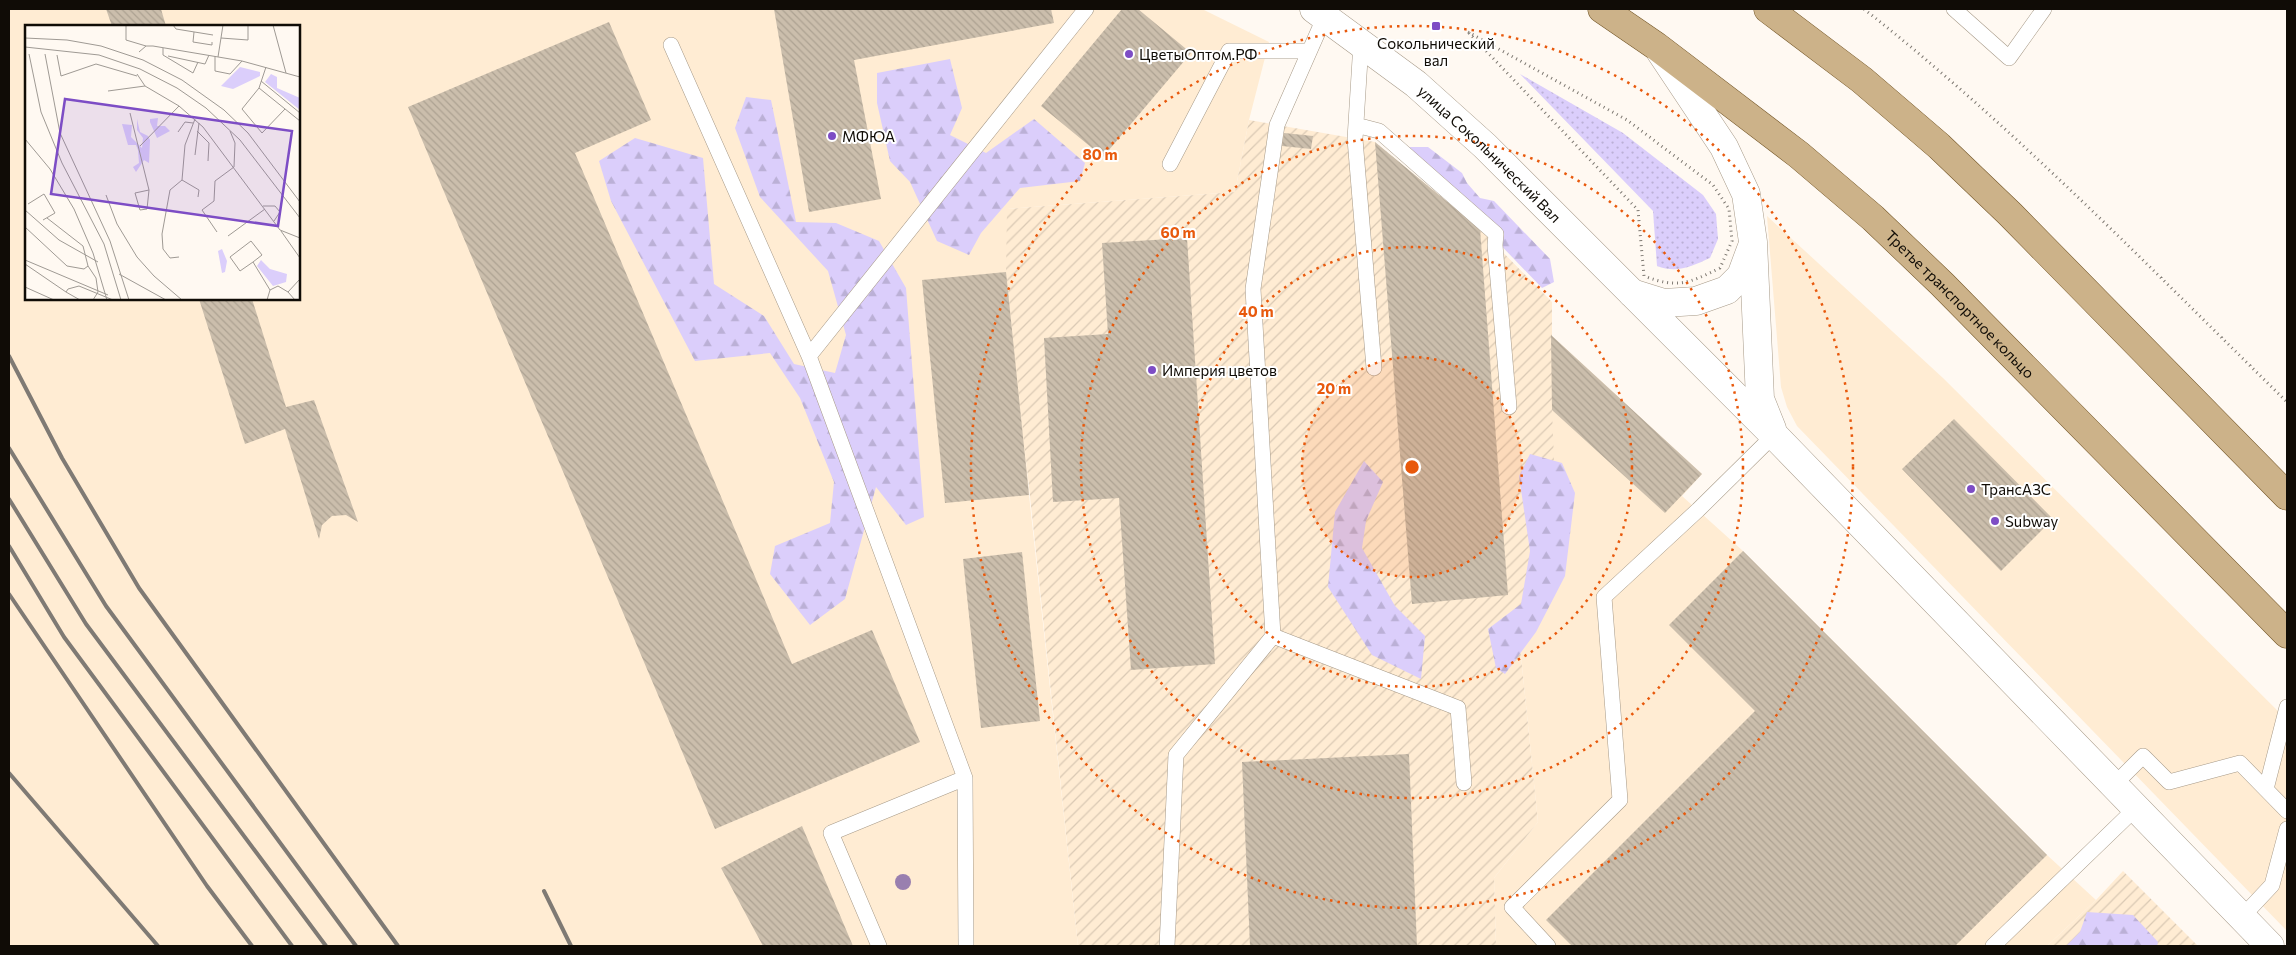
<svg xmlns="http://www.w3.org/2000/svg" width="2296" height="955" font-family="Commissioner,sans-serif">
	<defs>
		<pattern id="industrial-furrows" width="10" height="10" patternUnits="userSpaceOnUse" patternTransform="scale(1.25)"><rect width="10" height="10" fill="#ffecd3"/><path d="M-1 1l2-2M0 10L10 0M9 11l2-2" fill="none" stroke="#dac9b4"/></pattern>
		<pattern id="grass-dots" width="8" height="8" patternUnits="userSpaceOnUse" patternTransform="scale(1.25)"><rect width="8" height="8" fill="#dbcefb"/><path d="M2 2h.1M6 6h.1" fill="none" stroke="#bbb0d6" stroke-width="1.8" stroke-linecap="round"/></pattern>
		<pattern id="forest-firs" width="22" height="20" patternUnits="userSpaceOnUse" patternTransform="scale(1.25)"><rect width="22" height="20" fill="#dbcefb"/><path d="M5 1l3.5 6h-7zM16 11l3.5 6h-7z" fill="#bbb0d6"/></pattern>
		<pattern id="building-back-hatch" width="6" height="6" patternUnits="userSpaceOnUse" patternTransform="scale(1.25)"><rect width="6" height="6" fill="#cbbeac"/><path d="M-1 5l2 2M0 0l6 6M5-1l2 2" fill="none" stroke="#ada292"/></pattern>
	</defs>
	<rect width="100%" height="100%" fill="#fff9f2"/>
	<!-- built -->
	<path fill="#ffecd3" fill-rule="evenodd" d="M9,9H1202L1269,42L1249,120L1235,192L1007,209L1029,495L1078,946H9ZM26,26H299V299H26Z
		M1767,216L1943,378L2287,720V931L1797,426L1787,407L1781,387Z
		M1551,335L1702,474L1682,496L1743,551L2047,855L2096,900L2047,946H1496L1494,878L1538,822L1519,637L1552,410Z"/>
	<!-- industrial -->
	<path fill="url(#industrial-furrows)" d="M1249,120L1375,142L1480,229L1552,302V410L1558,557L1519,637L1538,822L1494,878L1496,946H1078L1006,272L1007,209L1235,192Z
		M2123,871L2198,946H2047L2096,900Z"/>
	<!-- grass -->
	<path fill="url(#grass-dots)" d="M1520,74L1623,133L1703,195L1716,214L1718,239L1710,258C1692,266 1677,274 1657,266L1653,211Z"/>
	<!-- forest -->
	<path fill="url(#forest-firs)" d="M950,59L962,108L950,135L986,153L1034,119L1085,163L1080,181L1020,188L981,233L969,255L937,241L910,182L890,161L877,103V73Z
		M746,97L771,100L796,222L836,223L879,241L906,288L924,517L906,525L876,487L845,599L810,625L770,574L775,546L830,523L834,482L800,398L770,353L695,361L611,201L599,161L635,138L703,158L714,284L764,316L794,364L835,373L846,335L828,271L760,197L735,128Z
		M1406,147H1428L1462,173L1467,183L1480,198L1494,201L1550,259L1554,282L1542,288Z
		M1530,454L1562,463L1575,493L1565,576L1536,632L1505,674L1496,668L1488,629L1521,604L1530,551L1519,476Z
		M1364,461L1383,482L1366,521L1362,548L1395,606L1425,636L1421,679L1372,655L1328,587L1335,512Z
		M2087,912L2133,915L2158,942L2157,946H2066L2080,932Z"/>
	<!-- building -->
	<path fill="url(#building-back-hatch)" d="M106,9H161L166,26H112Z
		M774,9H1051L1054,23L854,60L881,199L809,212Z
		M1122,9H1138L1191,53L1103,157L1041,106Z
		M609,22L651,120L575,153L792,664L872,630L920,742L715,829L408,107Z
		M1284,133L1313,136L1311,149L1282,146Z
		M1375,142L1480,229L1508,595L1412,604Z
		M1187,238L1215,664L1131,670L1119,498L1053,502L1044,338L1108,334L1102,243Z
		M1006,272L1029,495L945,503L922,280Z
		M199,299H252L286,407L314,400L358,522L346,515L332,516L322,525L319,539L285,429L245,444Z
		M1551,335L1702,474L1665,513L1552,410Z
		M1954,419L2053,519L2001,571L1902,469Z
		M1743,551L2047,855L1955,946H1572L1546,920L1755,711L1669,625Z
		M1022,552L1040,721L981,728L963,559Z
		M1409,754L1417,946H1250L1242,762Z
		M802,826L853,946H763L721,868Z"/>
	<g fill="none" stroke-linecap="round" stroke-linejoin="round">
		<defs>
			<path id="lane" d="M1954,9L2009,58L2044,9
				M1361,43L1355,139L1374,368
				M671,45L809,356L965,778L966,946
				M1356,125L1379,131L1496,234L1495,245L1509,407
				M1170,164L1229,51H1309
				M809,356L1086,9
				M1273,636L1458,708L1464,783
				M2114,785L2143,756L2169,782L2240,763L2287,811
				M2266,789L2287,707
				M2242,917L2272,885L2287,829
				M879,946L831,833L965,778
				M1167,946L1176,755L1273,636L1253,289L1277,125L1325,16
				M1548,946L1512,907L1620,800L1604,597L1698,510L1774,435
				M1993,946L2136,808"/>
			<g id="secondary">
				<path id="s1" d="M1314,9L1416,84L1485,146L1774,435L2270,946"/>
				<path d="M1660,51L1724,147L1746,194L1753,242L1760,399L1772,429"/>
				<path d="M1632,293L1664,303L1696,301L1727,290L1741,276L1751,249"/>
			</g>
			<g id="primary">
				<path id="s2" d="M1602,9L1656,46L1799,155L1873,218L1942,284L2287,634"/>
				<path d="M1768,9L1862,80L1939,146L2010,214L2287,496"/>
			</g>
		</defs>
		<!-- lane casing -->
		<use href="#lane" stroke="#a79a88" stroke-width="16"/>
		<!-- secondary casing -->
		<use href="#secondary" stroke="#a79a88" stroke-width="29"/>
		<!-- primary casing -->
		<use href="#primary" stroke="#745728" stroke-width="29"/>
		<!-- path -->
		<path stroke="#7d7871" stroke-width="3" stroke-dasharray="1 4" stroke-linecap="butt" d="M1864,9C2015,128 2150,268 2287,402
			M1468,32L1627,120L1713,185L1729,209L1732,241L1720,268C1689,283 1678,289 1644,276L1638,210Z"/>
		<!-- lane -->
		<use href="#lane" stroke="#fff" stroke-width="15"/>
		<!-- secondary -->
		<use href="#secondary" stroke="#fff" stroke-width="28"/>
		<!-- primary -->
		<use href="#primary" stroke="#ccb289" stroke-width="28"/>
		<!-- rail -->
		<path stroke="#7f7a74" stroke-width="4" d="M9,356L62,458L139,588L398,946
			M9,448L106,606L356,946
			M9,499L86,624L326,946
			M9,546L64,637L292,946
			M9,594L207,886L252,946
			M9,773L158,946
			M544,891L571,946"/>
	</g>
	<!-- trees -->
	<circle fill="#997faf" cx="903" cy="882" r="8"/>
	<!-- distance rings -->
	<circle cx="1412" cy="467" r="110" fill="#e8590c" fill-opacity=".12"/>
	<g fill="none" stroke="#e8590c" stroke-width="2.5" stroke-dasharray="2.5 5">
		<circle cx="1412" cy="467" r="110"/>
		<circle cx="1412" cy="467" r="220"/>
		<circle cx="1412" cy="467" r="331"/>
		<circle cx="1412" cy="467" r="441"/>
	</g>
	<!-- markers -->
	<g fill="#7d4dc5" stroke="#fff" stroke-width="2">
		<rect x="1431" y="21" width="10" height="10" rx="2.5"/>
		<circle cx="1129" cy="54" r="5"/>
		<circle cx="832" cy="136" r="5"/>
		<circle cx="1152" cy="370" r="5"/>
		<circle cx="1971" cy="489" r="5"/>
		<circle cx="1995" cy="521" r="5"/>
	</g>
	<g text-anchor="middle" dominant-baseline="central" stroke-width="4" stroke-linejoin="round" paint-order="stroke">
		<!-- poi labels -->
		<g font-size="15" fill="#100c06" stroke="#fff" text-anchor="start">
			<text x="1436" y="43" text-anchor="middle">Сокольнический<tspan x="1436" dy="17">вал</tspan></text>
			<text x="1139" y="54">ЦветыОптом.РФ</text>
			<text x="842" y="136">МФЮА</text>
			<text x="1162" y="370">Империя цветов</text>
			<text x="1981" y="489">ТрансАЗС</text>
			<text x="2005" y="521">Subway</text>
		</g>
		<!-- street labels -->
		<g font-size="15" fill="#100c06" stroke="#fff">
			<text stroke="none"><textPath href="#s1" startOffset="228">улица Сокольнический Вал</textPath></text>
			<text stroke="none"><textPath href="#s2" startOffset="465">Третье транспортное кольцо</textPath></text>
		</g>
	</g>
	<!-- overview -->
	<g transform="translate(25 25)">
		<rect width="275" height="275" fill="#fff9f2"/>
		<path d="M215,42L235,47V51L208,64L196,61ZM246,49L252,52V63L275,73V85L240,57ZM133,93L132,101H140L145,106L132,113L125,97V94ZM112,94L115,107L123,111L125,115L124,138L119,135L111,147L108,142L114,138L113,125L111,120H103L97,99L107,100L106,112L117,123L118,113L112,105ZM197,224L202,236L200,247L197,248L193,226ZM236,235L245,244L262,249L261,257L248,261L232,241Z" fill="#dbcefb"/>
		<path fill="none" stroke="#9f9a94" stroke-width="1" d="M101,0V15L121,21M148,0L151,4L188,10M248,0L261,48M169,7L168,17L187,20V17M0,13L42,15L76,21L118,35L157,55L199,85L223,108L275,177M196,13L223,15V0M0,22L74,30L115,44L152,63L181,83L215,115L275,193M138,23V30L168,48L173,37M114,27L121,21H128L217,36L275,52M4,29L16,87L37,138L79,219L96,275M20,29L35,108L85,216L104,275M32,30L36,51L71,39L112,51M143,31L180,39L184,30M190,31V46L205,49L217,36M193,32L198,0M241,42L234,63L275,96M112,49L120,61L154,81L178,102L255,205L275,213M236,56L275,88M234,63L217,84L237,108L260,84M83,66L120,61M105,88L124,165L122,184L115,185L110,168L124,165M172,106L184,118L183,136M205,106L210,118L209,142M153,107L160,97L168,98M0,114L25,144L49,184L68,228L82,275M115,121L154,81M170,130L174,98M157,155L174,165L173,172M81,170L92,199L112,232L129,251L157,275M3,179L19,169L30,188L18,195M238,181H250L255,187L249,196M0,185L34,215L73,237M22,193L58,221L63,241L71,253L73,267L68,275M0,202L42,241L59,244L63,241M256,206L275,233M192,207L177,185L189,176L190,156L209,142M203,211L240,184M154,232L145,233L138,224L137,209L145,165L157,155L160,120L170,94M0,235L83,270M228,237L237,230L226,216L205,232L215,246L228,237L245,265M0,239L41,267M94,249L141,275M0,262L29,275M55,275L41,267L43,264L54,261L88,275M242,275L245,265L253,261L263,267M270,275L263,267L275,254"/>
		<path fill="#7d4dc5" fill-opacity="0.15" stroke="#7d4dc5" stroke-width="2.5" d="M40,74L267,106L253,201L26,169Z"/>
		<rect width="275" height="275" fill="none" stroke="#100c06" stroke-width="2.5"/>
	</g>
	<circle cx="1412" cy="467" r="8" fill="#e8590c" stroke="#fff" stroke-width="2.5"/>
	<g font-size="15" text-anchor="middle" font-weight="bold" fill="#e8590c" stroke="#fff" stroke-width="4" stroke-linejoin="round" paint-order="stroke">
		<text x="1100" y="160">80 m</text>
		<text x="1178" y="238">60 m</text>
		<text x="1256" y="317">40 m</text>
		<text x="1334" y="394">20 m</text>
	</g>
	<!-- border -->
	<rect width="2296" height="955" fill="none" stroke="#100c06" stroke-width="20"/>
</svg>
